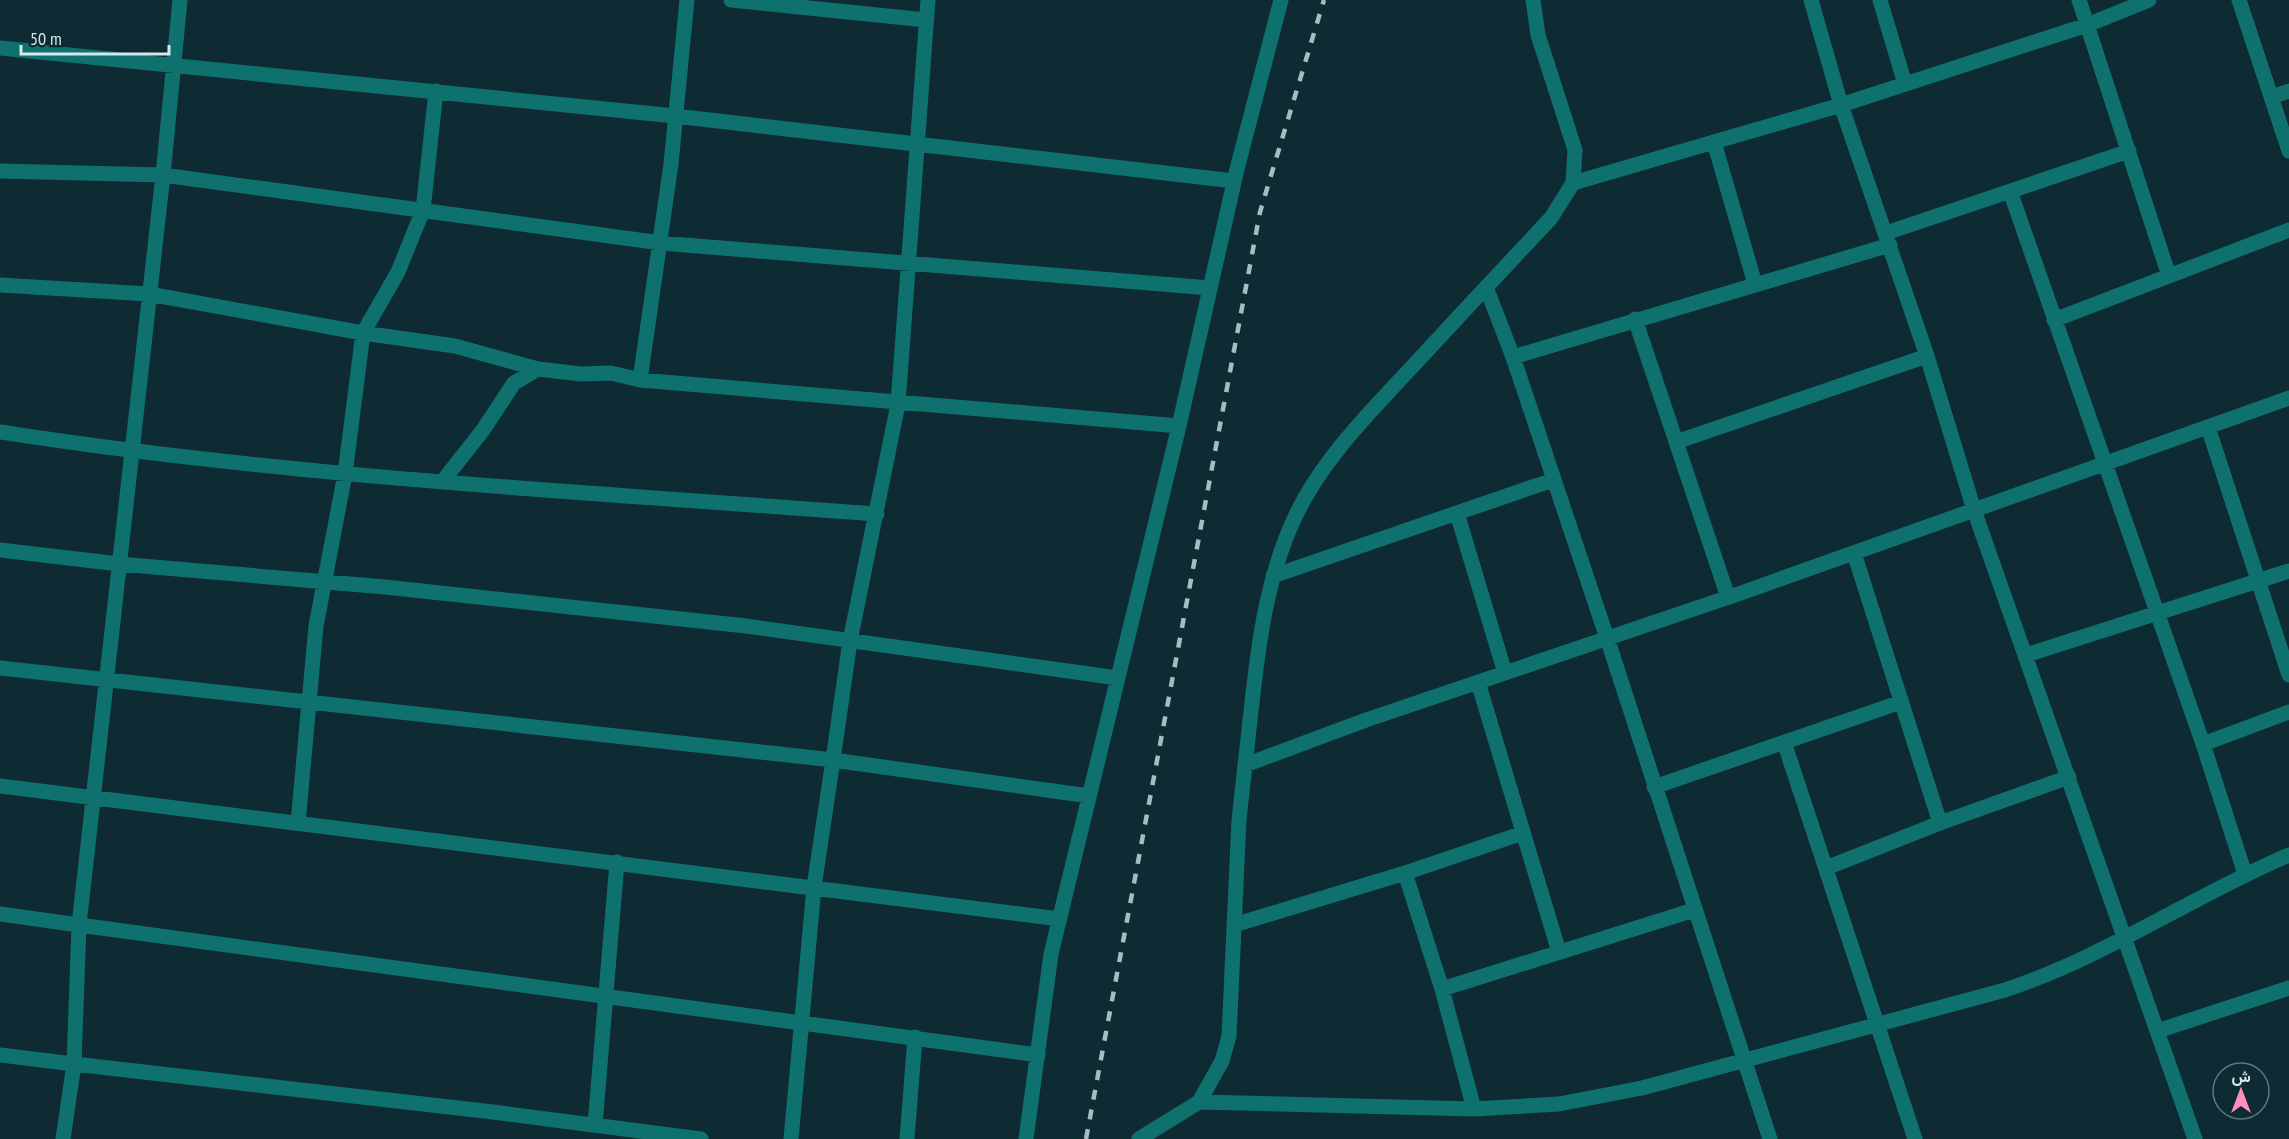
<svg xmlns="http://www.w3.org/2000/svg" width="2289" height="1139" font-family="'PT Sans Narrow',Vazirmatn,sans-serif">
	<rect width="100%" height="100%" fill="#0e2b33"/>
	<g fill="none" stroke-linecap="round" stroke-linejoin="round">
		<!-- minor -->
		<path stroke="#0f716d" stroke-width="15" d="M180,0L163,175L79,925L1038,1055
			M731,0L926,20
			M1811,0L1841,105L1927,356L1974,510L2195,1139
			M1880,0L1905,84
			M2079,0L2169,276
			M2239,0L2289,151
			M0,48L675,116L1234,181
			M2271,97L2289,91
			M1714,142L1755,284
			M0,171L163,175L661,243L1210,288
			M1573,183L1841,105L2087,25L2149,0
			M2010,191L2203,744L2245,874
			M1886,233L2129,151
			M0,285L149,294L363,333L455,346L538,369L581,374L611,373L640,380L1179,426
			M1486,287L1513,357L1607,638L1770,1139
			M1635,319L1728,597
			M2054,320L2289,230
			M1513,357L1890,245
			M640,380L671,164L687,0
			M2208,427L2289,675
			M0,432C290,477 584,492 877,514
			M1676,442L1927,356
			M442,482L483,430L514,383L538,369
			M1457,513L1505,673
			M0,550L119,564L385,587L746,626L1118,678
			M1854,553L1940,823
			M1273,576L1553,480
			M2026,655L2289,571
			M0,668L833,760L1089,796
			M1478,682L1559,952
			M1784,742L1915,1139
			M2203,744L2289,712
			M1245,765C1255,682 1259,593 1295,517C1321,461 1370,412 1412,367C1458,317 1504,268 1551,218L1573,183L1575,150L1538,35L1533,0
			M0,786L1060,919
			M1654,787L1901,702
			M298,823L316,626L345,474L363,333L398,272L423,210L436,91
			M1826,868L1940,823L2069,777
			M1405,873L1442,989L1474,1109
			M0,914L79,925L74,1064L493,1112L701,1139
			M1234,925L1405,873L1523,833
			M1442,989L1694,910
			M2157,1031L2289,988
			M0,1055L74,1064L63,1139
			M1199,1102L1474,1109L1559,1104L1642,1088L2005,990C2105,957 2193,896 2289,855
			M595,1125L617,862
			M791,1139L814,887L833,760L850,641L898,404L928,0
			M907,1139L915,1037
			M1026,1139L1051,954L1179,426L1237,169L1281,0
			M1139,1139L1199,1102L1222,1061L1229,1036L1239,820L1245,765L1366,720L1741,593L2289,398"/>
		<!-- rail -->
		<path stroke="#a8bbc1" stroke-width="4.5" stroke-dasharray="10 10" stroke-linecap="butt" d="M1086,1139L1260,212L1324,0"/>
	</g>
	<!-- north arrow -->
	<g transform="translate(2241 1091)"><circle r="28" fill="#0e2b33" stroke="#5e767d" stroke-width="1.5"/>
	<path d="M0-4.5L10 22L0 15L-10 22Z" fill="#ff8eba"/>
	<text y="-9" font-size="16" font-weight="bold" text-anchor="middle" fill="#d6e6eb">ش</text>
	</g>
	<!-- scale -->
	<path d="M21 45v9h148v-9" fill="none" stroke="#d6e6eb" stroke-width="3"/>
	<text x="30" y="45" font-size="18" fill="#d6e6eb" stroke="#0e2b33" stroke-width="4.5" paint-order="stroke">50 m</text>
</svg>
